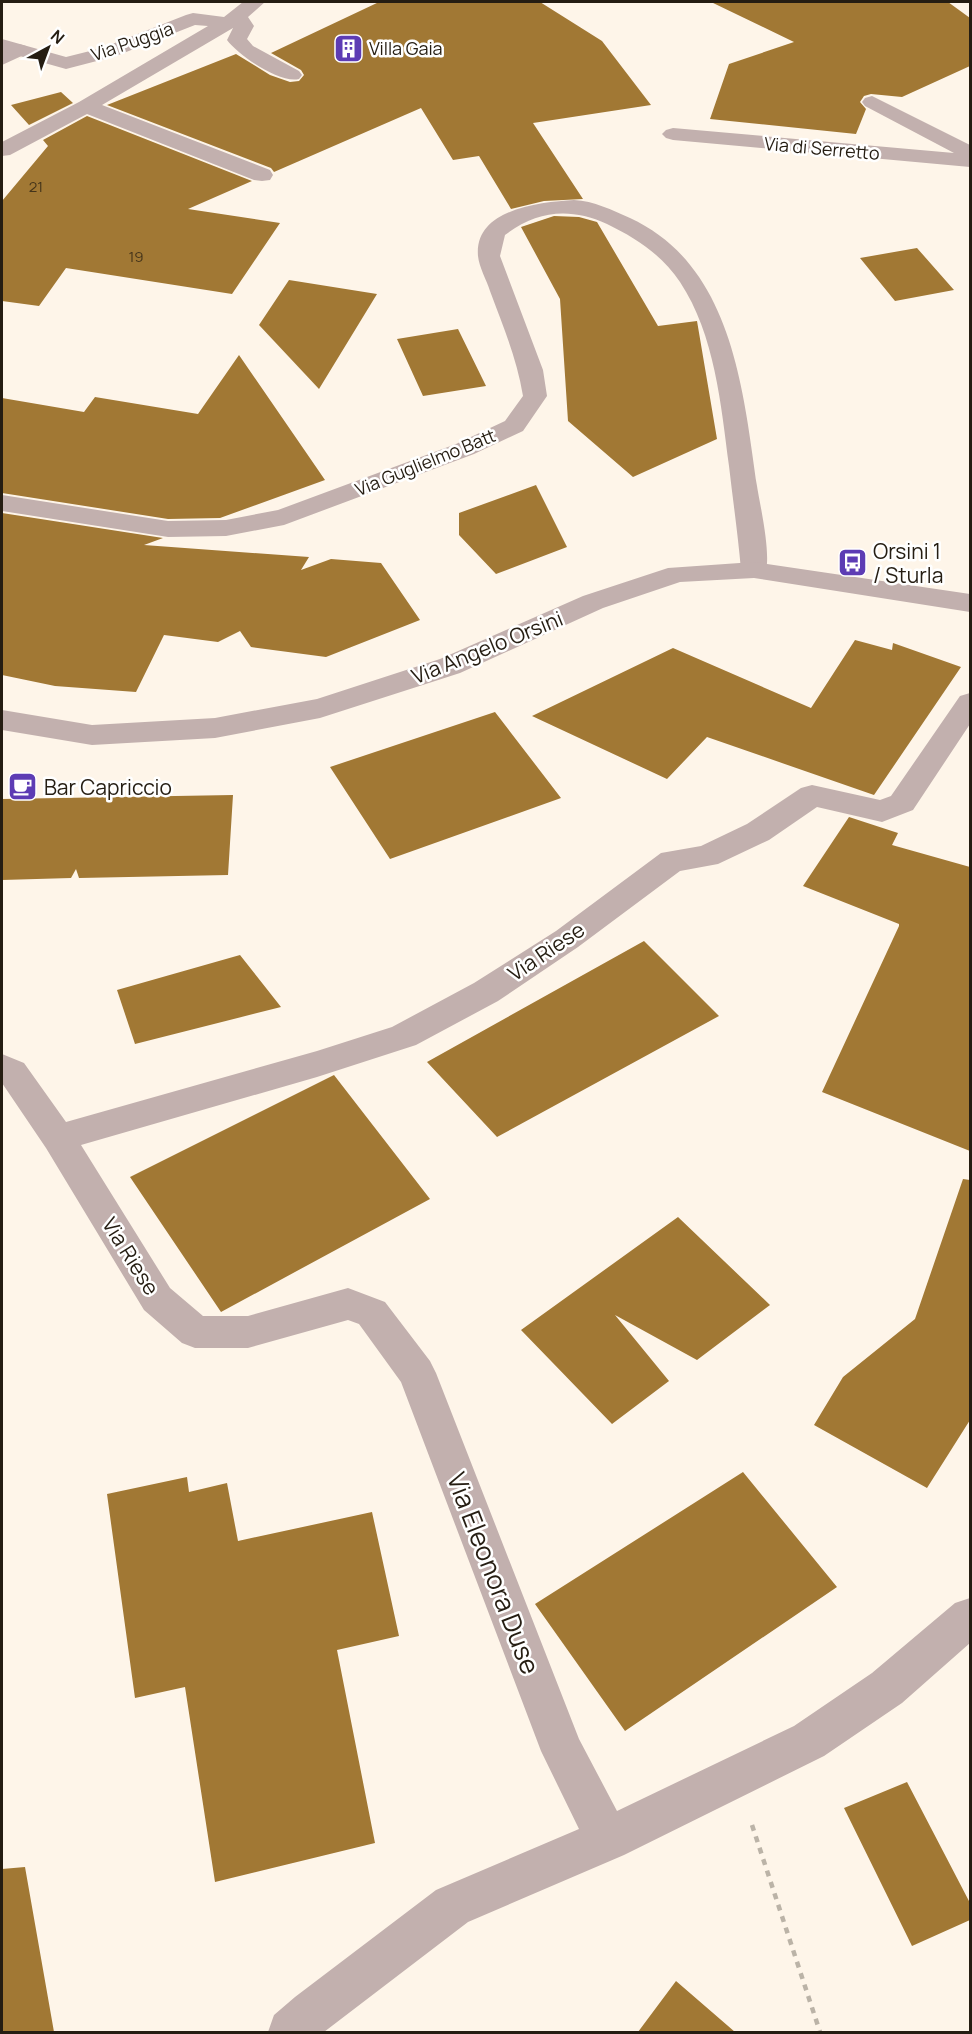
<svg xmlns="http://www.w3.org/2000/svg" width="972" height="2034" font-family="Manrope,sans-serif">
	<rect width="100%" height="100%" fill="#fef5e9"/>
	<!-- building -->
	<path fill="#a17834" d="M379,2H540L602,41L651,105L533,123L583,199L544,201L511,209L479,156L453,160L421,108L274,172L271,168L107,105L236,54L270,75L290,82L299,81L304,75L301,70L271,53Z
		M711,2H948L970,18V66L902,97L871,94L864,96L860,102L866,109L856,134L710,119L729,64L794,42Z
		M61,92L73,103L29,125L11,105Z
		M87,116L252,181L188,209L280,223L232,294L66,268L39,306L2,301V201L48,146L43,140Z
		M554,216L579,217L597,222L658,326L697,321L717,439L633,477L568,421L560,299L521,227Z
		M917,248L954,290L895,301L860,258Z
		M289,280L377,294L319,389L259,325Z
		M458,329L486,386L423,396L397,339Z
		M239,355L325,480L220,518L168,519L2,493V398L84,412L95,397L198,414Z
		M536,485L567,547L496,574L459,535V513Z
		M2,513L163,538L144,545L309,557L301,570L331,559L381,563L420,620L326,657L251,647L240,631L218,642L164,635L136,692L55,686L2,675Z
		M855,640L892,650L893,643L961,667L874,795L707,737L667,779L532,716L673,648L811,708Z
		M495,712L561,798L390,859L330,767Z
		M233,795L228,875L79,878L76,869L71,878L2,880V799Z
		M849,817L898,833L892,845L970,867V1151L822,1092L899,926V924L803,886Z
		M644,941L719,1016L497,1137L427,1062Z
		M240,955L281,1007L135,1044L117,990Z
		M334,1075L430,1199L221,1312L130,1177Z
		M963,1179L970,1180V1420L927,1488L814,1425L843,1377L915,1319Z
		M678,1217L770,1305L697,1360L615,1315L669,1381L612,1424L521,1330Z
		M743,1472L837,1587L625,1731L535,1604Z
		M187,1477L189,1492L227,1483L238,1541L372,1512L399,1636L337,1650L375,1843L215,1882L185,1687L135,1698L107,1494Z
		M907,1782L970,1903V1920L912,1946L844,1808Z
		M25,1867L54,2032H2V1869Z
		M676,1981L735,2032H638Z"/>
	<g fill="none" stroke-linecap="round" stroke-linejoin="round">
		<!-- path -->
		<path stroke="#bbb3a7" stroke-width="4.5" stroke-dasharray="6 6" stroke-linecap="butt" d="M752,1825L820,2032"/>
		<!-- service -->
		<path fill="#c2b0ae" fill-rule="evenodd" d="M19,44L26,46L29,50L26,54L2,65V51Z"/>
		<!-- minor -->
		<path fill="#c2b0ae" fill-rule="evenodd" d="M243,2H265L248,17L254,26L247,39L253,46L299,71L302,75L299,79C280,84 238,55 227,40L233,28L102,105L270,170L273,175L270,180L262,181L254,180L87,114L10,155L2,156V142L79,102L208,26L195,25L116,56L66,69L2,51V39L66,57L102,48L186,15L193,13L224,17Z
			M872,96L970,145V167L673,140L666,138L662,134L666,130L673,128L954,153L865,106L862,102L865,98Z
			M574,200C594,201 612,210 630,218C732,265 743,388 757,486C760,505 773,561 764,576L754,578L744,576L741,570C738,535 733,501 729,466C721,405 715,335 680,282C662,255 636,238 607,224C569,207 537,211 505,235L500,256L543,370L547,396L523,431L474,454L284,525L226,536L168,537L2,511V495L168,521L226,520L278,510L456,444L505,421L523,396C517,359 503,326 490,291C487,281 479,267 478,256C474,209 540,202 574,200Z
			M970,693V724L913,810L882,822L817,807L769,840L718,864L680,871L578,947L498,1001L416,1045L317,1077L81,1145L170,1288L203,1316H248L348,1288L385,1302L430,1361L436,1373L579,1739L617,1811L794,1726L872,1673L955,1603L970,1598V1643L902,1703L824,1756L624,1855L468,1922L324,2032H268L274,2015L295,1997L436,1890L579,1829L541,1751L401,1382L359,1324L348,1320L248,1348H195L182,1343L144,1310L46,1148L2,1083V1054L24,1063L66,1122L317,1051L392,1027L474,983L556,931L661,853L701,846L747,824L801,788L812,785L880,800L891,796L960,696Z"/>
		<!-- tertiary -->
		<path fill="#c2b0ae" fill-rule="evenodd" d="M754,562L970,594V612L754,578L680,582L603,608L460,673L320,718L215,738L92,745L2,730V710L92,725L215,718L317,699L440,659L583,596L668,568Z"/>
	</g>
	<!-- icons -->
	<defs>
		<symbol id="building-square" viewBox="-11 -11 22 22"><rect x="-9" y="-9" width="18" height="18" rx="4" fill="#5d3cb4" stroke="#fff"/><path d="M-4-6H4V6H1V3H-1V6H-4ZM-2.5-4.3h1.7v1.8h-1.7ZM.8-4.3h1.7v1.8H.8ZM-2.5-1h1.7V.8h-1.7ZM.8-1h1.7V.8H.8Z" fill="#fff"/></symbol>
		<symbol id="bus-square" viewBox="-11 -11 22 22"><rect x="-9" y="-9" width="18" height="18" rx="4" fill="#5d3cb4" stroke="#fff"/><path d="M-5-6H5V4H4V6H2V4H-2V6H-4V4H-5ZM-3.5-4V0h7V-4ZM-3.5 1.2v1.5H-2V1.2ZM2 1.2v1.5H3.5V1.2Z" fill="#fff"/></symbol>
		<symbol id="cafe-square" viewBox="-11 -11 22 22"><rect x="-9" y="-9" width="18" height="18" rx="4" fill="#5d3cb4" stroke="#fff"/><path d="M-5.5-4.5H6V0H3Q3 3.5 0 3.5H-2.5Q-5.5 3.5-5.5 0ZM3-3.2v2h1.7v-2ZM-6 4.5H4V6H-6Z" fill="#fff"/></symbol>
	</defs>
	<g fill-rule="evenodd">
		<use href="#building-square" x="332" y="32" width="33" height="33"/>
		<use href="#bus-square" x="836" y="546" width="33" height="33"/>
		<use href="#cafe-square" x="6" y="770" width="33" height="33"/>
	</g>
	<g text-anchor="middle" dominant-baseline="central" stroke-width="5" stroke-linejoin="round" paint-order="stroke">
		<!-- far-number labels -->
		<g font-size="15" fill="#44341a">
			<text x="36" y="186">21</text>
			<text x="136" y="256">19</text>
		</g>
		<!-- far-street labels -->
		<g font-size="18" fill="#251d12" stroke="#fff">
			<text transform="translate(132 41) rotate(-19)">Via Puggia</text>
			<text transform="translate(822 148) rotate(5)">Via di Serretto</text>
			<text transform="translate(425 462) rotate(-22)">Via Guglielmo Batt</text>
		</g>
		<!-- far-poi labels -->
		<g font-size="18" fill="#251d12" stroke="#fff" text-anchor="start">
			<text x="369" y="48">Villa Gaia</text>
		</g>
		<!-- poi labels -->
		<g font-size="21" fill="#251d12" stroke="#fff" text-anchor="start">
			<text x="873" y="551">Orsini 1<tspan x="873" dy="24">/ Sturla</tspan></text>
			<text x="44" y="787">Bar Capriccio</text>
		</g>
		<!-- street labels -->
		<g font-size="21" fill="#251d12" stroke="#fff">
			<text transform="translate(487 647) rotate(-22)">Via Angelo Orsini</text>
			<text transform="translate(546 951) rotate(-34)">Via Riese</text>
			<text transform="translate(131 1256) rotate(58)">Via Riese</text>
		</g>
		<!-- near-street labels -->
		<g font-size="26" fill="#251d12" stroke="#fff">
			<text transform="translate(494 1573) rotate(69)">Via Eleonora Duse</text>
		</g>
	</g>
	<!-- border -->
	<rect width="972" height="2034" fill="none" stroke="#251d12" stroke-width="6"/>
	<!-- north arrow -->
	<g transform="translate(48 48) rotate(41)" stroke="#ffffff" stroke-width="4.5" paint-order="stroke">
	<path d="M0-4.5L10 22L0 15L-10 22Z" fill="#251d12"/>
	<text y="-9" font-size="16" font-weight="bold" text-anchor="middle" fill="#251d12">N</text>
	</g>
</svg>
